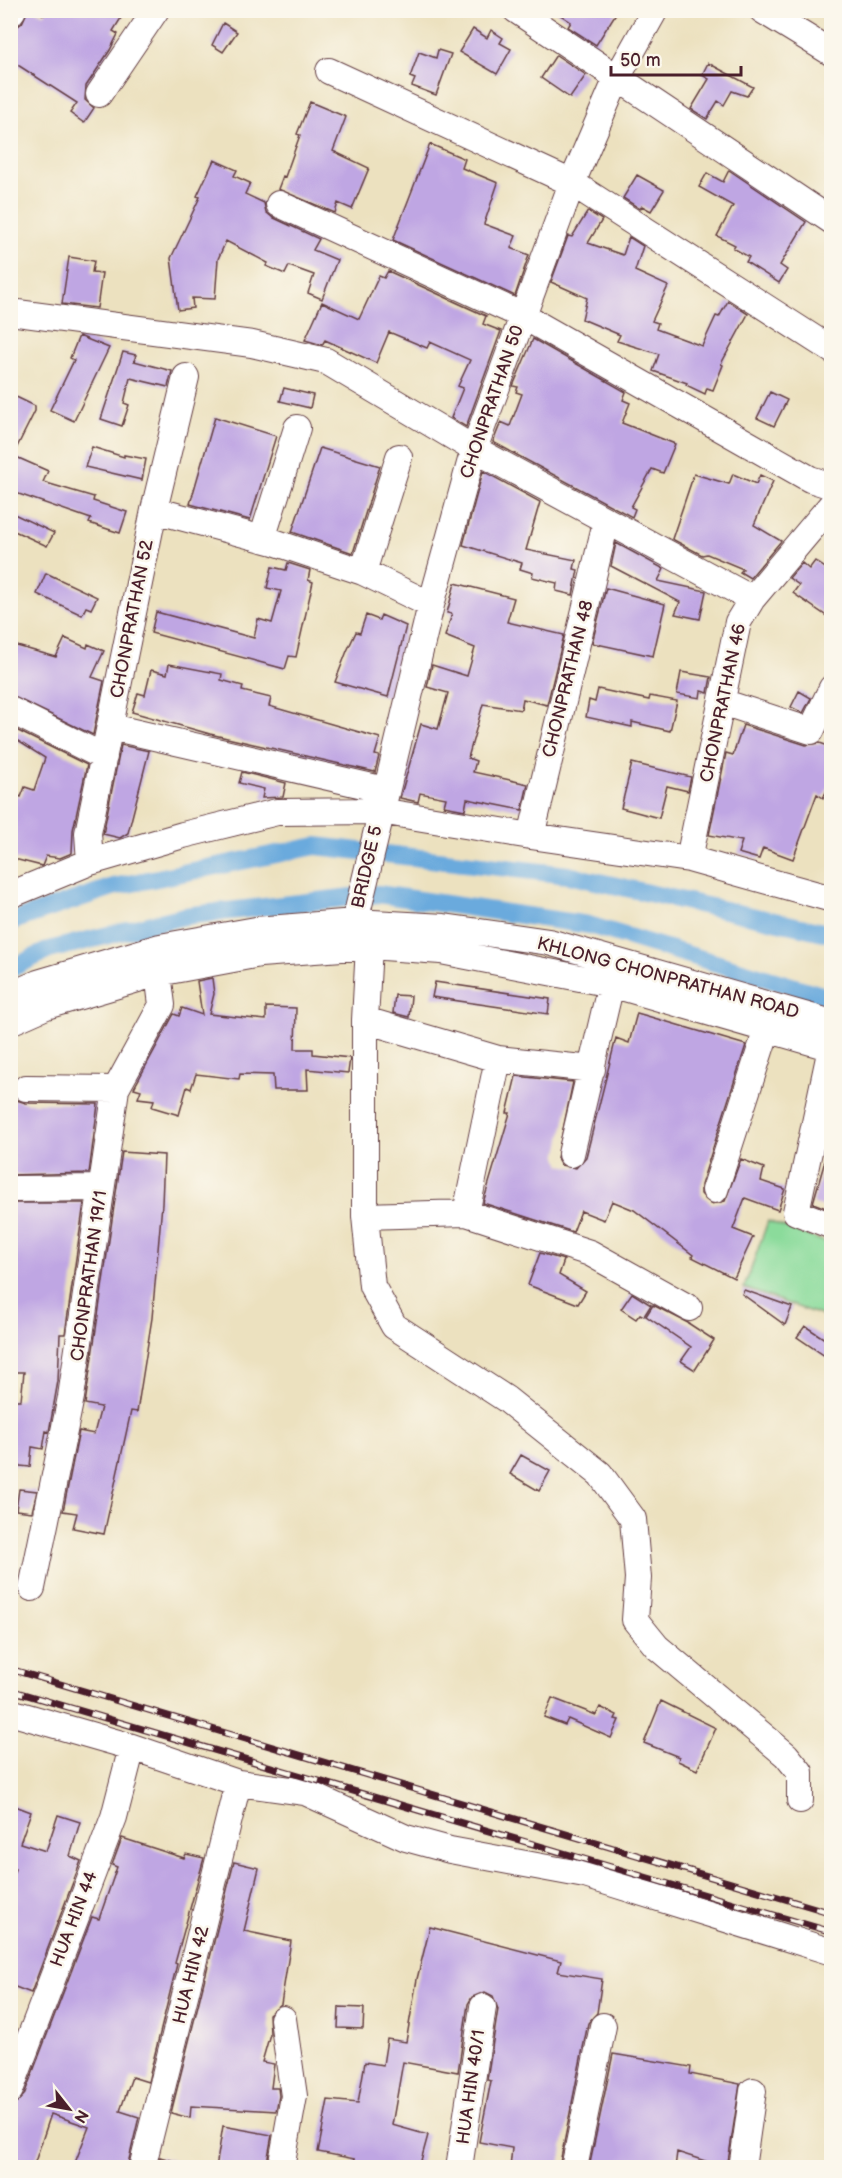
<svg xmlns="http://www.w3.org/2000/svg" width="842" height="2178" font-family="'Balsamiq Sans',sans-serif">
	<rect width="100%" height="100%" fill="#fbf7ec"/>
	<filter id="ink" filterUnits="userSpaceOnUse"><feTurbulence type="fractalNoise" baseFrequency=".0167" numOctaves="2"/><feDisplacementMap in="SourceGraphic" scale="12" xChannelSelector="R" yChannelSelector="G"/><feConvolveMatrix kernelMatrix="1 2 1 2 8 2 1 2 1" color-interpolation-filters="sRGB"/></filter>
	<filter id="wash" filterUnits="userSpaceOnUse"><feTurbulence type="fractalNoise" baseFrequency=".008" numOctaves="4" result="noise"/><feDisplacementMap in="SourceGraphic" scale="24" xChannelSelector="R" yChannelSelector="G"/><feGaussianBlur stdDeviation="1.35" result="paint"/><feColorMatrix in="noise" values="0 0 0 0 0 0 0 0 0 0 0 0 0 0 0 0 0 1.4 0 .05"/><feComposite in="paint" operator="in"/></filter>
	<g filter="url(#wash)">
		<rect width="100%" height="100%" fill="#ece1bf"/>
		<!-- green -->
		<path fill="#8bdb9b" stroke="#6a7d63" stroke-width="1.5" d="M768,1221L831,1244V1319L744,1288Z"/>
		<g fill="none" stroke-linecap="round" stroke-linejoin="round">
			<!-- canal -->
			<path stroke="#6baadd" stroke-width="18" d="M10,922L113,887L316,846L568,875L832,934
				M10,969L49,950L184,916L378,894L589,925L832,998"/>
		</g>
		<g id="blocks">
			<!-- building -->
			<path fill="#bfa6e3" d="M28,10H35L44,15L47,10H126L113,31L118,34L110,50L86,86L85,100L94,108L84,123L70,113L77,103L10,60V32L22,23Z
				M553,10H618L596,45L568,27L571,22Z
				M223,23L237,32L223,52L212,45Z
				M473,29L487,38L491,30L503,38L500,43L511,49L497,74L459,52Z
				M438,50L451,54L436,95L412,86L415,79L410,77L419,52L436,58Z
				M556,55L586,75L570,98L541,78Z
				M708,63L753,87L747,96L732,91L724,105L718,101L707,119L691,109L709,79L702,75Z
				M310,102L346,117L333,151L369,168L352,209L338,203L335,213L278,189L283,176L285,177L300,135L297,134Z
				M430,144L465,159L462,168L498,183L484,224L516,236L511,248L529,255L515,296L393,240Z
				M214,160L237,170L234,176L250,183L245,194L264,203L266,212L272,217L319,239L313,250L337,260L322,299L308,293L314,275L289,266L285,274L266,266L268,263L226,241L218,259L215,299L192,298L193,308L178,310L171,258L200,197L197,196Z
				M729,170L806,222L780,265L787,270L779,283L746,262L749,257L733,248L735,245L717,236L733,206L699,187L707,173L723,182Z
				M637,175L664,190L651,211L642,206L640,209L623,198Z
				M588,211L602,220L588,243L623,255L629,237L643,246L635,271L668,286L652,321L658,323L656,329L702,346L716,316L719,317L728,301L748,314L721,364L723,365L713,390L707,388L705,394L686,385L687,383L653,371L659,354L617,341L620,335L582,319L587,298L551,282L568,236L572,237Z
				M69,257L94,261L92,272L102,273L97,308L62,304Z
				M388,271L486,316L483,324L501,331L466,427L451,418L463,388L458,386L470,360L430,342L427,348L389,332L376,363L325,340L322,345L305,340L322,302L359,319L379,276L384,278Z
				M79,336L109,348L74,421L50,410L74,360L70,358Z
				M533,339L626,392L623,400L630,403L622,423L675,444L663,473L652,469L631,507L635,509L632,517L493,442L501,422L510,426L522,394L516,392L518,387L513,386Z
				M123,352L136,355L134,361L172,371L168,387L130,378L124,403L129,405L122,426L101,419Z
				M284,388L313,395L310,408L280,401Z
				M770,392L787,400L774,426L757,418Z
				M10,394L35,406V411L10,461Z
				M215,417L276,436L250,520L190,504Z
				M92,447L124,457V455L146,459L142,480L85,467Z
				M320,448L380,466L353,553L292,532Z
				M14,456L48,471L43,482L94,497L93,501L127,512L120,533L89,523L91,519L10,491V463Z
				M483,471L540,502L526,550L576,560L574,569L578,570L573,595L556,591L557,583L532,577L533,573L520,569L522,563L463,545Z
				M694,474L729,484L733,474L756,484L760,475L773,481L754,525L781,541L750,578L740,572L743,569L707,554L702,555L672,539Z
				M10,512L54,533L47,546L10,529Z
				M616,543L664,569L658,581L706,591L700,619L675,614L680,602L611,566Z
				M815,561L831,572V619L793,593L799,585L789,578L802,563L809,569Z
				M288,563L310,570L308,580L313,582L296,657L289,656L285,669L151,633L156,612L254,638L258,619L272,623L281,591L267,588L272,567L286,570Z
				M46,573L97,597L91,609L86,607L82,615L37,594Z
				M455,583L514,598L507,622L564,635L547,705L523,699L521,710L483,704L468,758L476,761L473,772L528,784L522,810L467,799L465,810L444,806L446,798L420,793L418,802L400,798L421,724L438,729L448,693L427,687L432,665L467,676L475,648L445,636L452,614L447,613Z
				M606,588L665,604L653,656L592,643Z
				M366,615L379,620L381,615L406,626L388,697L335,682L347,651L356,632L360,633Z
				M65,638L87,648L88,644L104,651L92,677L104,681L93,735L10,695V644L56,657Z
				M169,664L222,674L221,680L243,686L242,691L271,698L269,706L380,738L375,755L379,756L375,772L210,734L132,712L138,693L145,695L151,670L167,674Z
				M681,672L711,677L708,693L701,691L700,698L677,694Z
				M598,689L649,700L650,696L677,701L670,731L632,722V727L586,717L589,700L595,702Z
				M799,691L811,698L803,713L791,707Z
				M743,725L806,745L820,743L831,747V782L823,798L817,794L793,859L763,848L759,859L738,853L742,841L709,835L726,753L733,755Z
				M10,727L87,765L73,830L72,853L60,858L46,856L42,866L10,858V792L21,797L25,787L34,790L45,758L10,736Z
				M121,745L149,751L128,833L120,838L103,834Z
				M632,763L691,777L688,791L667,786L659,818L621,808Z
				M242,772L286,783L283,797L262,798L264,789L239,783Z
				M212,978L214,994L209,1014L266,1020V1007L296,1008L295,1049H313V1054L350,1058L348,1073L307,1069L308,1090H274L273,1075L240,1074L239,1079L196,1074L191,1089L187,1087L179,1115L152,1107L154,1100L138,1098L141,1090L134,1088L174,1014L179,1016L182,1008L202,1015L197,981Z
				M435,982L550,999L548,1014L432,997Z
				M395,995L411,996L409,1017L393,1013Z
				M637,1013L746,1045L701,1185V1194L711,1204L725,1201L741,1159L764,1168L761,1181L785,1189L778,1210L745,1198L733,1229L753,1237L734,1278L692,1257L693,1255L634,1210L612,1201L604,1220L581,1211L573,1232L483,1203L510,1113H507L516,1076L573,1082L557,1158L561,1165L576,1168L586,1157L616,1038L629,1043Z
				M10,1098L26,1103L98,1104L89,1173L10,1175Z
				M828,1150L831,1151V1210L813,1203Z
				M122,1152L164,1155L162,1204L152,1318L137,1412L131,1411L104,1534L73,1528L77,1513L63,1511L79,1431L94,1434L101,1407L85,1404Z
				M10,1203H84L65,1334H60L58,1381L49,1432L46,1431L43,1449L32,1447L30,1467L10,1465V1400H21L24,1372H10Z
				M540,1253L564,1260L559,1275L586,1291L578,1304L528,1285Z
				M744,1290L792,1307L785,1325L742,1294Z
				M632,1293L651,1305L644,1316L640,1314L636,1319L621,1309Z
				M653,1305L688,1323L714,1340L695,1370L681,1361L691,1347L646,1316Z
				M805,1326L831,1343V1360L797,1337Z
				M521,1455L550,1471L539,1491L510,1474Z
				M19,1489L37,1491L32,1512L16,1510Z
				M552,1698L596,1715L600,1707L617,1715L615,1719L619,1720L611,1738L568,1719L565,1725L544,1717Z
				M661,1701L716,1728L697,1770L678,1761L679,1757L644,1743Z
				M10,1804L31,1812L20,1843L46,1851L58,1815L80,1822L70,1856L81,1861L31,1993L10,1985V1883L15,1869L11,1868Z
				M122,1838L184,1858L186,1854L204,1858L175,1963L177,1964L148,2082L132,2077L120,2111L139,2117L127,2168H73L89,2127L51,2114L33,2168H10V2117L15,2104L24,2095L92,1917L99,1919L117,1867L112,1865Z
				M234,1862L259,1868L244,1931L291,1941L281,2004L269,2014L270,2034L262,2062L274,2064L271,2088H278L279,2096L276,2111L191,2106L190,2118L171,2113Z
				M430,1927L561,1961L558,1972L602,1979L597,2013L588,2023L559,2168H510L512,2148L479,2142L491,2081L487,2080L498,2009L493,1996L485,1992L472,1997L468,2004L458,2072L403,2062L392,2125L428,2135L419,2168H354L355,2159L318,2152L328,2100L358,2103L365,2062L383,2065L387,2039L406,2042L417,1979Z
				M339,2007L364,2008L363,2029L338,2028Z
				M613,2054L691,2067L690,2074L740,2084L727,2168L677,2152L675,2168H589Z
				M223,2126L272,2135L266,2168H216Z
				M160,2157L184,2164L183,2168H158Z"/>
		</g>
	</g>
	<g filter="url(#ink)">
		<use href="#blocks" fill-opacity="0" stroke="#623c41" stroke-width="1.5"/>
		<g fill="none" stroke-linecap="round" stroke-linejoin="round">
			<defs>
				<path id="minor" d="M516,10L832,221
					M762,10L832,53
					M10,14L13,10
					M329,71L572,183L832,350
					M99,94L156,10
					M279,204L521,315L810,479L832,486
					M10,312L252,344L326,361L474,449L752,599
					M154,510L274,542L363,572L431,605
					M262,539L297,428
					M363,572L399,457
					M722,702L811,731L832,688
					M10,710L104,757
					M111,727L385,790
					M531,836L606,522
					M689,859L738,622L752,599L832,504
					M90,862L88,833L154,510L186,377
					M10,895L90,862L183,835L277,812L380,811L531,836L689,859L832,899
					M355,922L431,605L474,449L572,183L617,78L655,10
					M369,946L365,1020V1216L372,1286L394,1326L506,1399L600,1474L633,1519L638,1578L635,1620L657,1647L786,1755L800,1772V1800
					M10,995L38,983L160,947L256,930L355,922L444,927L549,942L832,1023
					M365,1020L498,1059L592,1069
					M10,1022L46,1006L158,973L260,954L369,946L441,951L611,984L832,1048
					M831,1048L796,1212L832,1226
					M26,1088L116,1089
					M571,1154L611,984
					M13,1189L101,1188
					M715,1190L767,1029
					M466,1213L498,1059
					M365,1216L466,1213L590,1253L689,1308
					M32,1588L71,1397L116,1089L162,1005L158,973
					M10,1712L132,1747L238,1783L305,1792L406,1838L450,1850L585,1875L832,1952
					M10,2090L114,1817L132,1747
					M142,2168L238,1783
					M281,2168L294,2096L283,2019
					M459,2168L483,2007
					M574,2168L603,2026
					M742,2168L753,2091"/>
			</defs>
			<!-- minor casing -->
			<use href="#minor" stroke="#623c41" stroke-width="28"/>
			<!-- minor -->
			<use href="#minor" stroke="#fff" stroke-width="26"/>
			<defs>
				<path id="rail" d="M10,1669L832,1913
					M10,1690L832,1932"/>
			</defs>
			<!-- rail casing -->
			<use href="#rail" stroke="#4a1f2b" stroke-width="7"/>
			<!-- rail -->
			<use href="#rail" stroke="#fbf7ec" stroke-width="4.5" stroke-dasharray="14" stroke-linecap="butt"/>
		</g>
	</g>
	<g text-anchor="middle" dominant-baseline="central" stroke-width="5" stroke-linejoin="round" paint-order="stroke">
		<!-- street labels -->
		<g font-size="18" fill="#4a1f2b" stroke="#fbf7ec">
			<text transform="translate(492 402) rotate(-71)">CHONPRATHAN 50</text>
			<text transform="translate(132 619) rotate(-79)">CHONPRATHAN 52</text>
			<text transform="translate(568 679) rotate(-76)">CHONPRATHAN 48</text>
			<text transform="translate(723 703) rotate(-78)">CHONPRATHAN 46</text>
			<text transform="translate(367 867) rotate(-77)">BRIDGE 5</text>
			<text transform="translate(668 978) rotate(15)">KHLONG CHONPRATHAN ROAD</text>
			<text transform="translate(89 1276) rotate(-82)">CHONPRATHAN 19/1</text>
			<text transform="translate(74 1919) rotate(-69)">HUA HIN 44</text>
			<text transform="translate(191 1975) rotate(-76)">HUA HIN 42</text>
			<text transform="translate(471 2087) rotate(-82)">HUA HIN 40/1</text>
		</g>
	</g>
	<!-- margin -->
	<rect width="842" height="2178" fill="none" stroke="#fbf7ec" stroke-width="36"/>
	<!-- north arrow -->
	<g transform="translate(69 2109) rotate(121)" stroke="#fbf7ec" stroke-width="4.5" paint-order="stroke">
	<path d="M0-4.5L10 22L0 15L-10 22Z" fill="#4a1f2b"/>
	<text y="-9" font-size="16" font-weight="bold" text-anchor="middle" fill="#4a1f2b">N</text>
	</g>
	<!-- scale -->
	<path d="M611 66v9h130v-9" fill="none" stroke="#4a1f2b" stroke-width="3"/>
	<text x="620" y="66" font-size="18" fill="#4a1f2b" stroke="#fbf7ec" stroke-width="4.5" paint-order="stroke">50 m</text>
</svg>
